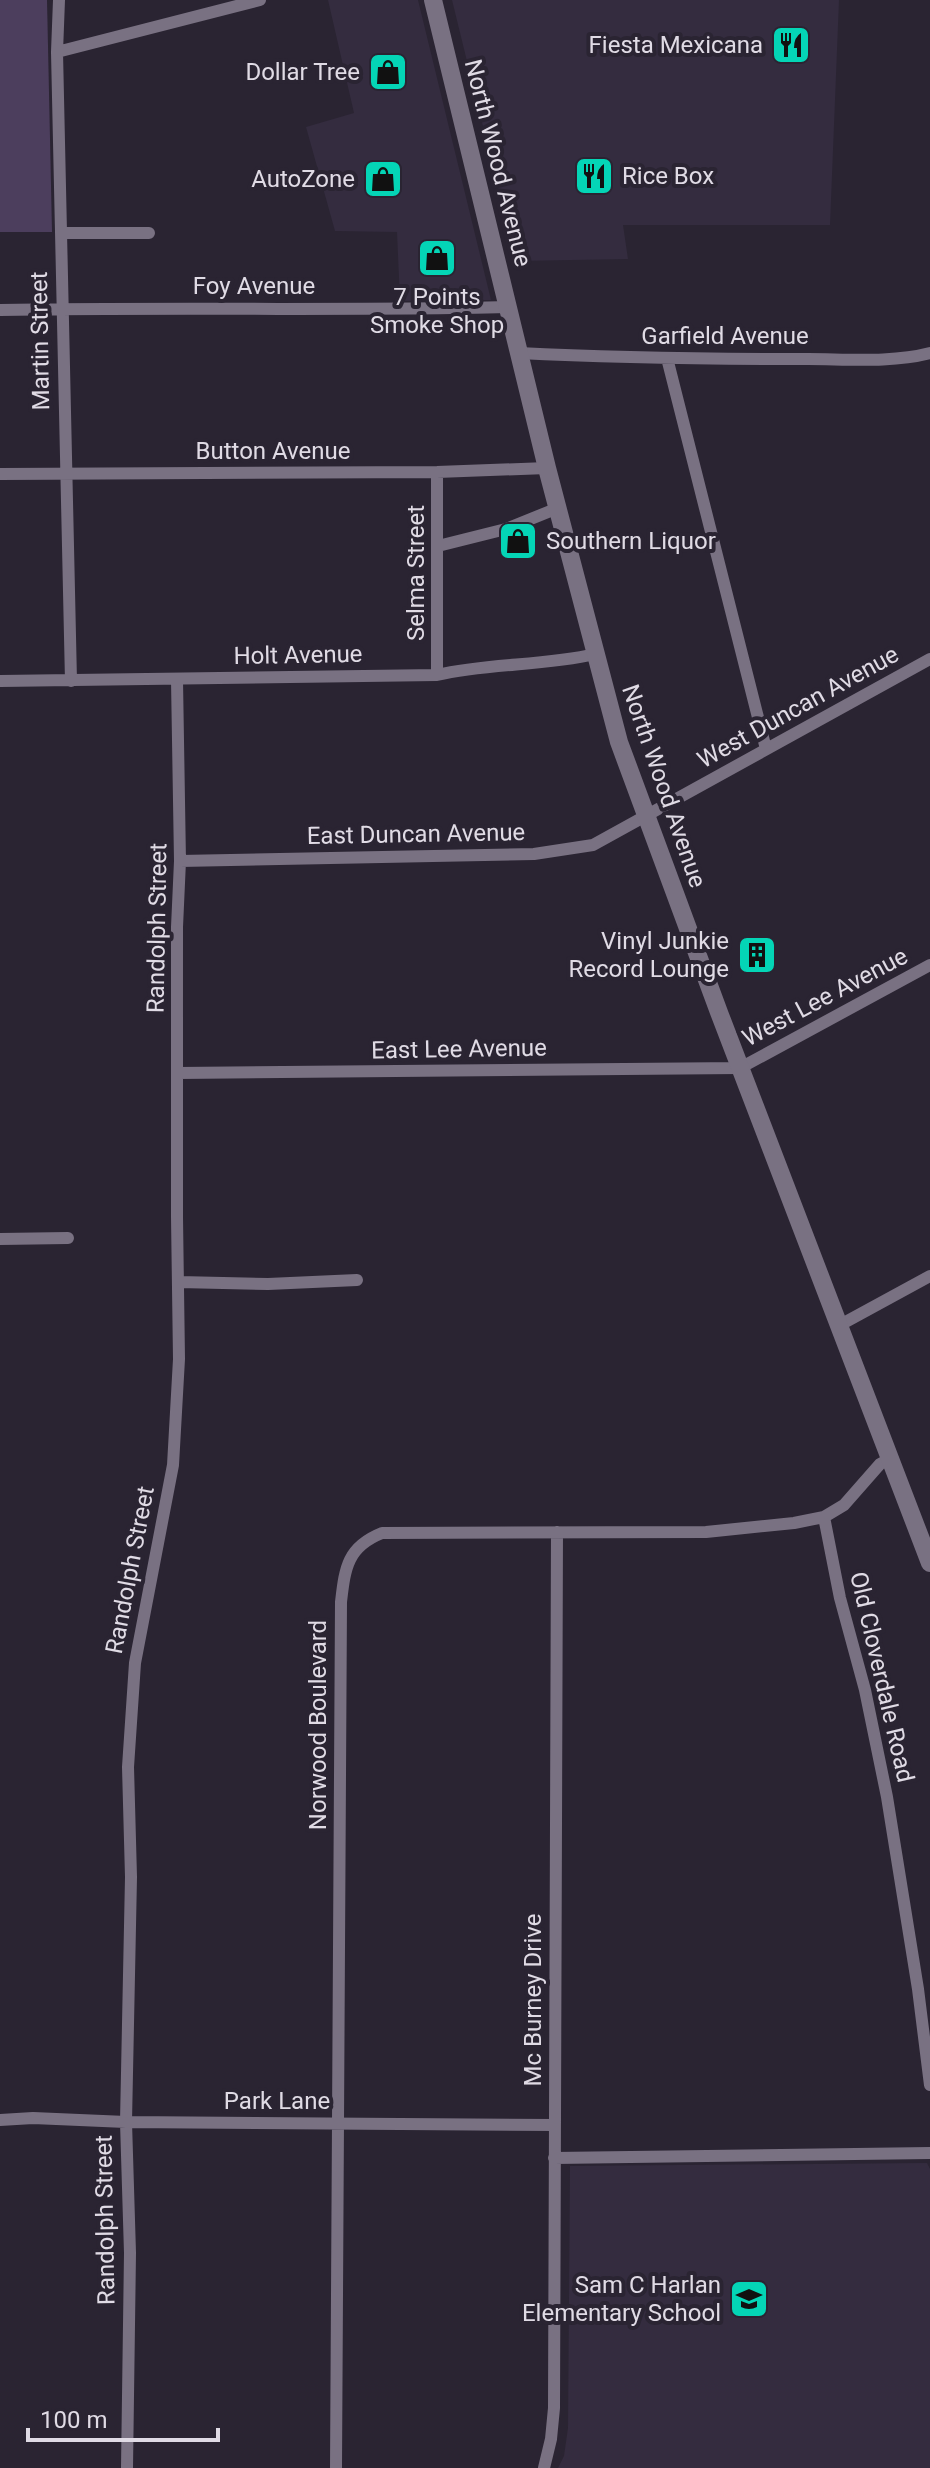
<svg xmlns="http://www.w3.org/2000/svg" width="930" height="2468" font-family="Roboto,sans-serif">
	<rect width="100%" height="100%" fill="#2a2432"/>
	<!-- built -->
	<path fill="#342c3f" d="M328,0H418L491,300L400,301L397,232L335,231L306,127L354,113Z
		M452,0H839L830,225H623L628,259L516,261Z
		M927,2163L930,2169V2468H558L564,2456L568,2428L570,2166Z"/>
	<!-- green -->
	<path fill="#4c3e5d" d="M0,0H47L52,232H0Z"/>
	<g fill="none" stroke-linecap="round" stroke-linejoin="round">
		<!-- street -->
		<path stroke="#797182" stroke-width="12" d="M59,0L57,52L71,681
			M57,52L260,0
			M61,233H149
			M0,310C169,307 339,311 508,307
			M519,353C615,358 711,359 808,359C847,359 892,363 930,353
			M667,358L766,749
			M437,472V675
			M0,474L437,472L547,468
			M438,546L506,529L558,508
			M0,681L437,675C490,663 544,666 595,654
			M180,861L534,854L593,845L930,659
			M178,1073L740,1068L930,965
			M0,1239L68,1238
			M179,1282L268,1284L357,1280
			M840,1325L930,1276
			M824,1517L840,1598L865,1690L887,1797L918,1989L930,2085
			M0,2120L33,2118L126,2122L555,2125
			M554,2158L930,2153
			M127,2468L130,2253L126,2122L131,1877L128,1767L135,1663L173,1465L179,1359L177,1217V927L180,861L177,680
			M336,2468L341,1602C345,1568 347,1547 382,1533L706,1532L794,1523L824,1517L844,1505L880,1464L891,1458
			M544,2468L551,2439L554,2408L557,1532"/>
		<!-- secondary -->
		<path stroke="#797182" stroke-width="18" d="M433,0L547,468L619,742L720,1015L930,1563"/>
	</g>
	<!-- icons -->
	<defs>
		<symbol id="restaurant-square" viewBox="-11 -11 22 22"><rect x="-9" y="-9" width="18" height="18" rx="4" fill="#04d5b6" stroke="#2a2432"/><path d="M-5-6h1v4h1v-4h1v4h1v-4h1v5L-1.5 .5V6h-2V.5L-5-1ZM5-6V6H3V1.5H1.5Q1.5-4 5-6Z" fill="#111"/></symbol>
		<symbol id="shop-square" viewBox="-11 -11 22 22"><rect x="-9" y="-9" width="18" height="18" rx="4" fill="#04d5b6" stroke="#2a2432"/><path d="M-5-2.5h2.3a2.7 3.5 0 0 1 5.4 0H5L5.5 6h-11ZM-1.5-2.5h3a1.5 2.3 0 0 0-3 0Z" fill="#111"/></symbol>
		<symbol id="building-square" viewBox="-11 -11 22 22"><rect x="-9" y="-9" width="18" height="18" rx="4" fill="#04d5b6" stroke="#2a2432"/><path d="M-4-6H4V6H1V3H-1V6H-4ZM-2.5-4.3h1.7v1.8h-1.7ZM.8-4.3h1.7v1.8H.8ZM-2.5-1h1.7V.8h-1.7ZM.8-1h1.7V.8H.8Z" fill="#111"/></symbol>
		<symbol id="school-square" viewBox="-11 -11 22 22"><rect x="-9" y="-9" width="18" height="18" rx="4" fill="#04d5b6" stroke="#2a2432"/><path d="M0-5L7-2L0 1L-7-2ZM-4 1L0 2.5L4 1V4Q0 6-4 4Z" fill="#111"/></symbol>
	</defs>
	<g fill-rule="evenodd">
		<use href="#restaurant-square" x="769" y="23" width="44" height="44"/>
		<use href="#shop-square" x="366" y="50" width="44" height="44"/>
		<use href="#restaurant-square" x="572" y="154" width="44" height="44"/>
		<use href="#shop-square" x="361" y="157" width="44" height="44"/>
		<use href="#shop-square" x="415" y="236" width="44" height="44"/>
		<use href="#shop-square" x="496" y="519" width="44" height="44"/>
		<use href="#building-square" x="735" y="933" width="44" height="44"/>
		<use href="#school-square" x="727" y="2277" width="44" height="44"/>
	</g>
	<g text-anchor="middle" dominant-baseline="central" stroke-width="8" stroke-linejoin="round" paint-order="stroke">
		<!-- poi labels -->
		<g font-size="24" fill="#e0dbe5" stroke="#2a2432" text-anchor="end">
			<text x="763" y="45">Fiesta Mexicana</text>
			<text x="360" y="72">Dollar Tree</text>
			<text x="622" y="176" text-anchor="start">Rice Box</text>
			<text x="355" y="179">AutoZone</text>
			<text x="437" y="297" text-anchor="middle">7 Points<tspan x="437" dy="28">Smoke Shop</tspan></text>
			<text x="546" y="541" text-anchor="start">Southern Liquor</text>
			<text x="729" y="941">Vinyl Junkie<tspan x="729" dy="28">Record Lounge</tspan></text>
			<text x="721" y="2285">Sam C Harlan<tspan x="721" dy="28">Elementary School</tspan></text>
		</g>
		<!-- street labels -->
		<g font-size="24" fill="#e0dbe5" stroke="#2a2432">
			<text transform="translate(498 163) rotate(76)">North Wood Avenue</text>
			<text x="254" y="286">Foy Avenue</text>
			<text x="725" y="336">Garfield Avenue</text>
			<text transform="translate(40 341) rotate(-91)">Martin Street</text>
			<text x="273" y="451">Button Avenue</text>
			<text transform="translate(416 573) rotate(-90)">Selma Street</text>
			<text transform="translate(298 655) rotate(-1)">Holt Avenue</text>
			<text transform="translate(798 707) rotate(-29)">West Duncan Avenue</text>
			<text transform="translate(664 786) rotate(71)">North Wood Avenue</text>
			<text transform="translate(416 834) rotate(-1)">East Duncan Avenue</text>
			<text transform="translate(157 928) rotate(-89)">Randolph Street</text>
			<text transform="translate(825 997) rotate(-28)">West Lee Avenue</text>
			<text transform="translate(459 1049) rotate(-1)">East Lee Avenue</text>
			<text transform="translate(130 1570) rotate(-79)">Randolph Street</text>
			<text transform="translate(882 1677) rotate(77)">Old Cloverdale Road</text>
			<text transform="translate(318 1725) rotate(-90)">Norwood Boulevard</text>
			<text transform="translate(533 2000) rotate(-90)">Mc Burney Drive</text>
			<text x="277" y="2101">Park Lane</text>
			<text transform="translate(105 2220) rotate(-91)">Randolph Street</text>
		</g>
	</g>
	<!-- scale -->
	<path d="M28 2428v12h190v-12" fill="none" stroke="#e0dbe5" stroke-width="4"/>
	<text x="40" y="2428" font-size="24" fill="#e0dbe5" stroke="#2a2432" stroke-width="6" paint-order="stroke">100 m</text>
</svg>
